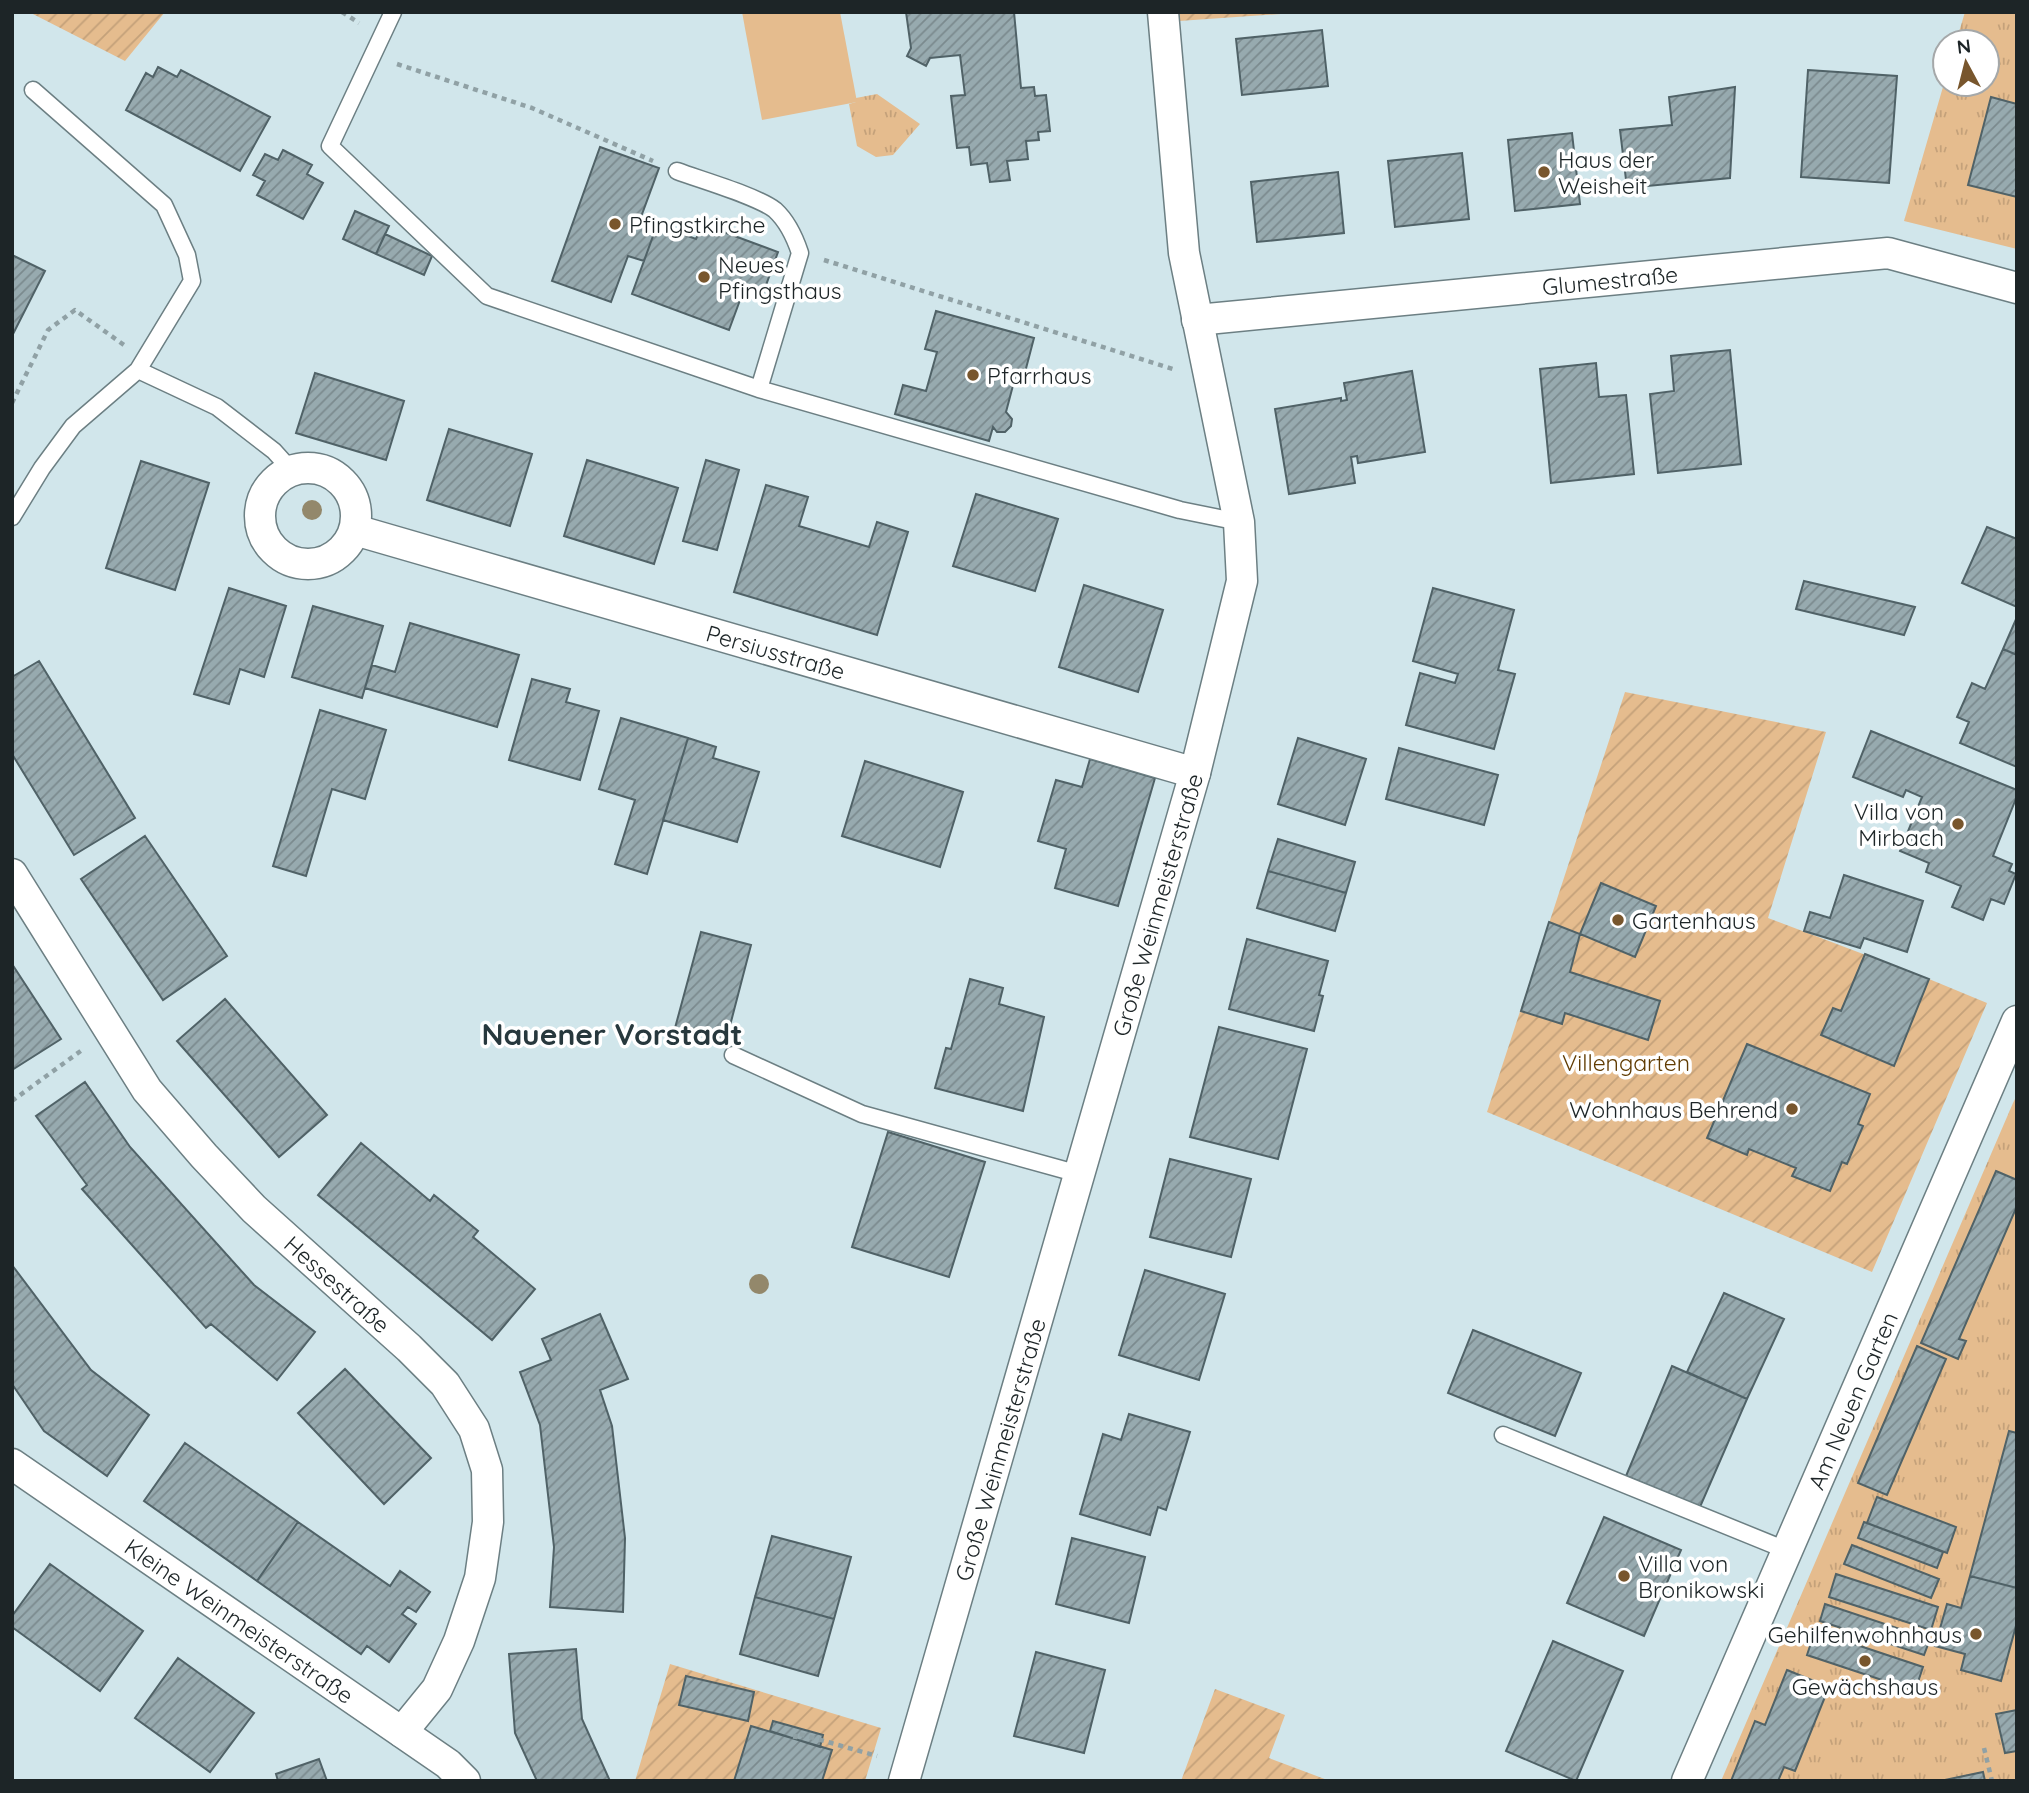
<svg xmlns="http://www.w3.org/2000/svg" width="2029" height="1793" font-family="Quicksand,sans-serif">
	<defs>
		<pattern id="grass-tufts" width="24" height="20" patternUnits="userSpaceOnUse" patternTransform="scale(1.75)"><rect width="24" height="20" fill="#e5bc8e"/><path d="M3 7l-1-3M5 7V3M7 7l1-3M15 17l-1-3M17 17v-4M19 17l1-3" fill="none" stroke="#c4a17a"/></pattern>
		<pattern id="garden-furrows" width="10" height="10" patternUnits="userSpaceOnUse" patternTransform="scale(1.75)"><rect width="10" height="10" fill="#e5bc8e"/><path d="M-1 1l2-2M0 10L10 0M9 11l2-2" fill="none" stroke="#c4a17a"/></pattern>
		<pattern id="building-hatch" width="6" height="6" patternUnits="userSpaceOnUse" patternTransform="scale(1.75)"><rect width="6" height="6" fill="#97aaaf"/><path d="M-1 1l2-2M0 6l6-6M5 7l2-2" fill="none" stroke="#7b8a8e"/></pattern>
	</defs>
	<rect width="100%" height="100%" fill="#d1e6eb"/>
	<!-- grass -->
	<path fill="url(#grass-tufts)" d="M1965,12H2017V104L1969,185L2017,197V249L1904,221L1945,80V84H1987V42H1956Z
		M877,94L920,124L893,155L876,157L857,146L849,104L856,102V98Z
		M2017,1095V1781H1721L2013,1103Z"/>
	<!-- garden -->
	<path fill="url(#garden-furrows)" d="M29,12H165L125,61Z
		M1178,12H1309L1179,21Z
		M1625,692L1826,732L1768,918L1929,979L1987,1003L1872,1272L1487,1112Z
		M670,1664L881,1728L865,1781H635Z
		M1215,1689L1285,1715L1269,1758L1330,1781H1181Z"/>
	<!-- pitch -->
	<path fill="#e5bc8e" d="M742,12H840L857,102L762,120Z"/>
	<!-- building -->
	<path fill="url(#building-hatch)" stroke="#506267" stroke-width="2" d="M906,12H1014L1021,88L1034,87L1035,96L1046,95L1050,131L1038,132L1039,140L1026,141L1028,159L1007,161L1010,180L990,182L987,163L971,165L969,147L957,148L951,96L965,95L960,55L930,58L926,66L907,56L911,48Z
		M1322,30L1328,86L1242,95L1236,39Z
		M158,67L177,77L181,70L270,117L240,171L126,110L146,73L153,77Z
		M1808,70L1897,76L1889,183L1801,177Z
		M1735,87L1730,178L1627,188L1620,130L1672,125L1669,97Z
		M1991,97L2017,104V197L1968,185Z
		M1572,133L1580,204L1515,211L1508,140Z
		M600,147L659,168L641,217L658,223L657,225L644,261L628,256L611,302L552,281Z
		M283,150L312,165L307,174L323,183L303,219L257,195L265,181L253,175L265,154L278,160Z
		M1462,153L1469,219L1395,227L1388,161Z
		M1338,172L1344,233L1257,242L1251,182Z
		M355,211L389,226L376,254L343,239Z
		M702,224L778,252L761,299L743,292L729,330L632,294L657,225L696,239Z
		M385,234L432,256L424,275L376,254Z
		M12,255L45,271L12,336Z
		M936,311L1034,338L1024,376L1016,374L1006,412L1012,419L1011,426L1005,432H997L993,427L989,441L895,414L903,385L926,391L937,352L925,349Z
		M1730,350L1741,464L1658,473L1650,394L1674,391L1671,356Z
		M1596,363L1599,397L1626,395L1634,474L1551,483L1540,369Z
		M1412,371L1425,452L1358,463L1357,456L1351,457L1355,483L1289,494L1275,409L1341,398V401L1347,400L1344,383Z
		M315,373L404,401L386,460L296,433Z
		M449,429L532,454L510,526L427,500Z
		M587,460L678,488L654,564L564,536Z
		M706,460L739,470L717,550L683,541Z
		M141,461L209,483L175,590L106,568Z
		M766,485L808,497L799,526L869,547L877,522L908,532L877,635L734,592Z
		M976,494L1058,519L1035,591L953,566Z
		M1987,527L2017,539V607L1962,583Z
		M1804,581L1915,607L1904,635L1796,609Z
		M1084,585L1163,610L1138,692L1059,667Z
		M229,588L286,606L264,677L240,669L229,704L194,694Z
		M1433,588L1514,610L1498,670L1515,674L1494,749L1406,725L1420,673L1455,683L1458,674L1413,661Z
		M313,606L383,626L362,698L292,677Z
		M2017,617V655L2003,649Z
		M410,623L519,655L497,727L365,688L372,665L395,672Z
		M2003,649L2017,655V767L1960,743L1969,722L1957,717L1972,683L1985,689Z
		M39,661L135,818L74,855L12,754V677Z
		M532,679L570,689L566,702L599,711L580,780L509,760Z
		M320,710L386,730L365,799L332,789L306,876L273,866Z
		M621,718L688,738L647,874L615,864L635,800L599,789Z
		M1871,731L2017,790V796L1993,856L2012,864L2009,871L2016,874L2004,904L1991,899L1983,920L1952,907L1961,886L1926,872L1929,863L1900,851L1922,797L1906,790L1903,797L1853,777Z
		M688,738L716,747L713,758L759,772L737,842L663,820Z
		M1298,738L1366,759L1345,825L1278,804Z
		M1399,748L1498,775L1484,825L1386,799Z
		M1090,759L1155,778L1118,906L1055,888L1066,849L1038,841L1056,780L1082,787Z
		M865,761L963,792L940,867L842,836Z
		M145,836L227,956L163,1000L81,879Z
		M1278,839L1355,862L1346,893L1268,871Z
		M1268,871L1346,893L1335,931L1257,908Z
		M1844,875L1923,901L1907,952L1864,938L1860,948L1804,931L1810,912L1830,918Z
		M1601,883L1656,906L1635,957L1580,934Z
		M1549,922L1580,934L1570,972L1660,1001L1648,1040L1565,1013L1562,1024L1521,1011Z
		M701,932L751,945L726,1041L675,1028Z
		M1247,939L1328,961L1319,995L1323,996L1314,1031L1229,1009Z
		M1865,954L1929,979L1894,1066L1821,1035L1833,1008L1841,1011Z
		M12,964L61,1039L12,1070Z
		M970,979L1003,988L999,1004L1044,1017L1023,1111L935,1088L946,1048L951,1049Z
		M225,999L327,1115L279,1157L177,1041Z
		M1219,1027L1307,1049L1278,1159L1190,1137Z
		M1747,1044L1870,1094L1858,1124L1863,1126L1847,1164L1842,1162L1830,1191L1792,1176L1796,1168L1749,1149L1747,1155L1707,1138Z
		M85,1082L130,1147L254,1285L315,1332L277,1380L211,1324L206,1328L82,1189L87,1185L36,1116Z
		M888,1132L985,1162L949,1277L852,1247Z
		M361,1143L430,1201L434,1195L478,1231L473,1237L535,1289L492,1340L318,1195Z
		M1170,1159L1251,1179L1231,1257L1150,1237Z
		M1996,1171L2017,1180V1206L1959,1339L1966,1341L1958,1359L1921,1343Z
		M12,1265L91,1370L149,1415L107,1476L44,1431L12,1384Z
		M1145,1270L1225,1294L1199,1380L1119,1355Z
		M1724,1293L1784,1319L1747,1399L1687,1372Z
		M600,1314L628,1379L600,1390L612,1426L625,1538L623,1612L550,1607L554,1547L540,1425L520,1372L551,1360L542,1339Z
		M1473,1330L1581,1373L1555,1436L1448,1393Z
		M1917,1346L1946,1359L1887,1495L1858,1483Z
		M1672,1366L1747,1399L1700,1507L1626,1476Z
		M345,1369L431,1458L384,1504L298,1413Z
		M1129,1414L1190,1432L1166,1510L1158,1507L1150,1535L1080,1514L1103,1434L1121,1440Z
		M2009,1431L2017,1433V1588L1970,1576Z
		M185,1443L298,1522L257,1581L144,1501Z
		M1877,1497L1956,1527L1947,1553L1867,1523Z
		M1604,1517L1681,1550L1644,1636L1567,1603Z
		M298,1522L390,1586L400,1571L430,1592L416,1612L408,1607L402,1614L416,1624L389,1662L367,1646L361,1654L257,1581Z
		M1864,1522L1943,1552L1937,1568L1858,1538Z
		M772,1536L851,1557L834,1619L755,1597Z
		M1072,1538L1145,1557L1129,1623L1056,1604Z
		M1852,1545L1939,1579L1931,1598L1844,1564Z
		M50,1564L143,1631L100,1691L12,1627V1616Z
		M1836,1574L1938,1607L1931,1630L1829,1597Z
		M1970,1576L2017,1588V1622L2001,1681L1961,1670L1965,1654L1935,1646L1947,1604L1961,1608Z
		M755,1597L834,1619L818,1676L740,1654Z
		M1825,1604L1930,1639L1924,1655L1820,1621Z
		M1815,1631L1923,1667L1915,1691L1807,1655Z
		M1553,1641L1623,1671L1576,1781L1506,1751Z
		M576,1649L582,1719L610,1781H537L515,1733L509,1654Z
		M1036,1652L1105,1670L1084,1753L1014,1736Z
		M178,1658L254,1713L210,1772L135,1718Z
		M1787,1670L1829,1687L1795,1771L1784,1767L1778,1781H1731L1755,1721L1765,1725Z
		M686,1676L754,1692L748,1721L679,1705Z
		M2017,1710V1751L2005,1753L1996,1714Z
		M773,1721L823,1735L820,1747L770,1731Z
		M751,1726L832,1750L822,1781H734Z
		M319,1759L327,1781H278L276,1774Z
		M1983,1772L1985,1781H1940Z"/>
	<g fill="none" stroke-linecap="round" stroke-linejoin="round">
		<defs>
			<path id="service" d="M393,12L330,146L487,296L759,389L1180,510L1239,522
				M677,171C701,180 757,196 775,210C787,221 795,238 800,253L759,389
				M138,370L217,407L274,451L292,471
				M12,517L42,468L73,426L138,370L192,281L187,255L164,205L33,90
				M733,1055L862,1114L1079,1174
				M1503,1435L1786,1550"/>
			<g id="minor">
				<path id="s1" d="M1197,320L1888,253L2017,288"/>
				<circle cx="308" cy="516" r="48"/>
				<path id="s2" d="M355,530L1195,773"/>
				<path id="s3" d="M12,874L147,1090L204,1156L254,1209L409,1348L445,1384L474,1429L487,1470L488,1522L480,1578L459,1641L437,1689L402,1732"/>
				<path id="s4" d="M12,1464L448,1764L465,1781"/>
				<path id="s5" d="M904,1781L1195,773L1242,581L1239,522L1184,253L1163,12"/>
				<path id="s6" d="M1687,1781L2017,1021"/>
			</g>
		</defs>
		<!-- service casing -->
		<use href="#service" stroke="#6c7f83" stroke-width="19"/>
		<!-- minor casing -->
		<use href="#minor" stroke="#6c7f83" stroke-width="33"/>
		<!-- path -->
		<path stroke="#90a1a5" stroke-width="4.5" stroke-dasharray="5 5" stroke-linecap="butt" d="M342,12L359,23
			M397,64L532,108L653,161
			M824,260L1173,369
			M12,403L48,330L75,310L124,345
			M12,1101L82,1050
			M795,1739L796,1733L877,1756
			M1984,1748L1992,1781"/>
		<!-- service -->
		<use href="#service" stroke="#fff" stroke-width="16"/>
		<!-- minor -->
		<use href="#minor" stroke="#fff" stroke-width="30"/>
	</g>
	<!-- trees -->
	<g fill="#93886b">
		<circle cx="312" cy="510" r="10"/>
		<circle cx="759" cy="1284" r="10"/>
	</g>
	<!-- markers -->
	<g fill="#78562d" stroke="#fff" stroke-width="2.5">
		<circle cx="1544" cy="172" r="7"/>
		<circle cx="615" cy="224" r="7"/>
		<circle cx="704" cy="277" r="7"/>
		<circle cx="973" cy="375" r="7"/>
		<circle cx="1958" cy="824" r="7"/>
		<circle cx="1618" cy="920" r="7"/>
		<circle cx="1792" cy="1109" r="7"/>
		<circle cx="1624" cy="1576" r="7"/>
		<circle cx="1976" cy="1634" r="7"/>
		<circle cx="1865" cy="1661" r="7"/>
	</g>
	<g text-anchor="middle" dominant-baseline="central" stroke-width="7" stroke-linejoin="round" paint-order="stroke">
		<!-- poi labels -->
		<g font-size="23" fill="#1d2527" stroke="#fff" text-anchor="start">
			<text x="1558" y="159">Haus der<tspan x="1558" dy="26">Weisheit</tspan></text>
			<text x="629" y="224">Pfingstkirche</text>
			<text x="718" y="264">Neues<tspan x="718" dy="26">Pfingsthaus</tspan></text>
			<text x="987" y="375">Pfarrhaus</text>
			<text x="1944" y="811" text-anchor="end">Villa von<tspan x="1944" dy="26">Mirbach</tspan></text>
			<text x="1632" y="920">Gartenhaus</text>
			<text x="1778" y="1109" text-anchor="end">Wohnhaus Behrend</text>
			<text x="1638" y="1563">Villa von<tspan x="1638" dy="26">Bronikowski</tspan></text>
			<text x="1962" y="1634" text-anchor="end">Gehilfenwohnhaus</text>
			<text x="1865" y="1686" text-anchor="middle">Gewächshaus</text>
		</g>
		<!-- street labels -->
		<g font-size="23" fill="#1d2527" stroke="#fff">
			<text stroke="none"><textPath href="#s1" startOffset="415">Glumestraße</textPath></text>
			<text stroke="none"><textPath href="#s2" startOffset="438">Persiusstraße</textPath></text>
			<text stroke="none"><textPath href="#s5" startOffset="912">Große Weinmeisterstraße</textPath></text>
			<text stroke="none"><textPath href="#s3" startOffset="527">Hessestraße</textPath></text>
			<text stroke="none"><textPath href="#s6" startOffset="415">Am Neuen Garten</textPath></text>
			<text stroke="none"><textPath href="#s5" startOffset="345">Große Weinmeisterstraße</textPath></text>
			<text stroke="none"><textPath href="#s4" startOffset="276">Kleine Weinmeisterstraße</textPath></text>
		</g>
		<!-- park labels -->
		<g font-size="23" fill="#613c03" stroke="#fff">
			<text x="1626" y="1062">Villengarten</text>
		</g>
		<!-- district labels -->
		<g font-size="30" font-weight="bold" fill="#27383d" stroke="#fff">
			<text x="612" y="1034">Nauener Vorstadt</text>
		</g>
	</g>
	<!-- border -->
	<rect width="2029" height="1793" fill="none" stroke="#1d2527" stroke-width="28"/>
	<!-- north arrow -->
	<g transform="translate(1966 63) rotate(353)"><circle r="33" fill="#ffffff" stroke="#a5a8a9" stroke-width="2"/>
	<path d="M0-5L12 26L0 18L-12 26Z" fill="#78562d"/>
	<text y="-10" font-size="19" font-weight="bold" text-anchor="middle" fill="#1d2527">N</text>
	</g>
</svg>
